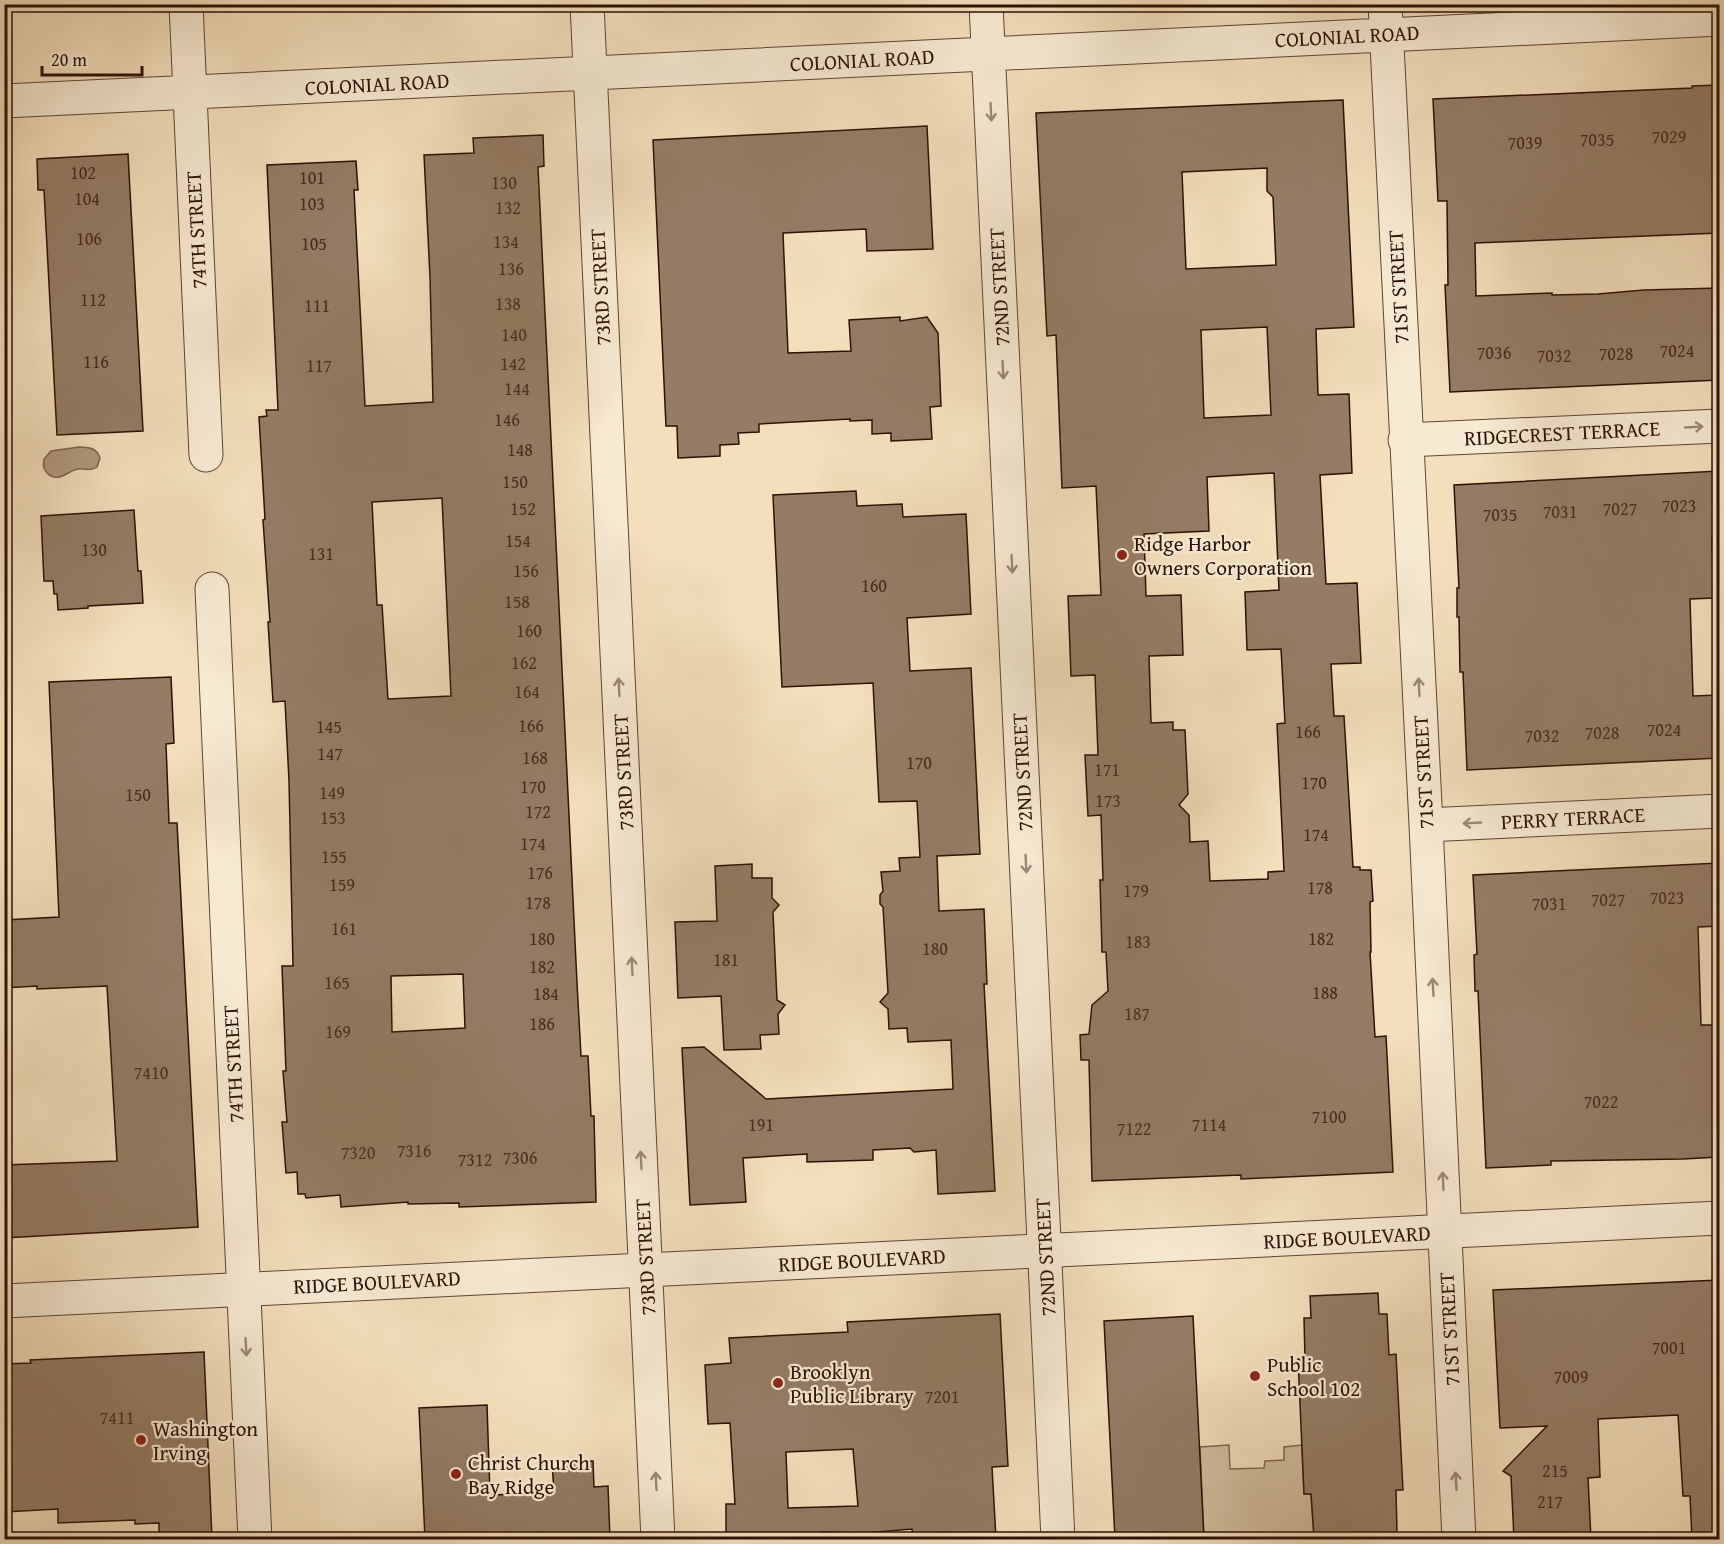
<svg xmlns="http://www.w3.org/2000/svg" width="1724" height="1544" font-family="'Gentium Book Plus',serif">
	<rect width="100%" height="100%" fill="#f3dfbc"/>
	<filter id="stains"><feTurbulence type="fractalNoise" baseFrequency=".00333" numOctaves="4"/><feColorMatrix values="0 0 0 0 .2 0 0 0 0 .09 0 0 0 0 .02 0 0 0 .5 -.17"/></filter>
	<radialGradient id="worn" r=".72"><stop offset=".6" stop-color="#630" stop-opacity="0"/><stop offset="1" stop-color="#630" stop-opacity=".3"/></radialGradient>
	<!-- green -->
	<path fill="#d1bc9d" stroke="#7f6652" stroke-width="1.5" d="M1229,1445L1230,1469L1264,1468L1265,1461L1284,1460V1447L1302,1445L1304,1494H1311L1314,1537H1322V1539H1204L1200,1447Z"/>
	<!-- water -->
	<path fill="#b0997e" stroke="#7c634e" stroke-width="1.5" d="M79,447C89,447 97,448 100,458L97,467C90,472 86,468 78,469C67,471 58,484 47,473C43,469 43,465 44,459L51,451Z"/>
	<!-- building -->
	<path fill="#947c65" stroke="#2d1106" stroke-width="1.5" fill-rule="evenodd" d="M1719,85V233L1475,243L1476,296L1552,293V295L1598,294L1644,290L1719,288V380L1450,392L1445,285H1448L1447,201H1438L1433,99L1692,88V86Z
		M1343,100L1354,327L1316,329L1318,395L1349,394L1352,473L1320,475L1326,584L1357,583L1361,663L1331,664L1334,716H1344L1353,867H1360V870H1371L1373,901L1370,902L1371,952H1370L1375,1037L1386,1036L1393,1172L1241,1179V1175L1092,1181L1089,1060H1081L1080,1035L1089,1034L1092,1005L1108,991L1106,952H1102L1100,880H1103L1101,815L1088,816L1085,755H1098L1095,675L1071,676L1068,596L1101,595L1096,486L1062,488L1056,335L1047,336L1036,113ZM1267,168V191L1273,197L1276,265L1186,269L1182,172ZM1267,327L1271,415L1204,418L1201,330ZM1274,473L1279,590L1245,592L1247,650L1281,649L1285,723L1277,724L1284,871L1268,872V879L1210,881L1208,841L1190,842L1189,815L1179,805L1188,794L1185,730H1173V722L1151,723L1149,656L1183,655L1181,595L1146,596L1144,534L1209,531L1207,477Z
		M927,126L933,249L867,251L866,229L783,233L788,353L851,351L849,320L900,317V321L927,317L938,333L941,406L930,407L932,439L891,441V433L872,434V420L850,421V419L759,424V432L738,433L739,444L720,445V456L678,458L677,426H666L653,140Z
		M543,135L544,166L538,167L577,983L581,1056H588L591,1116H594L596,1202L459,1207V1203L408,1204V1202L341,1207L340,1195L306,1198L305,1194H298L297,1172L286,1173L282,1122H287L283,1071H286L282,966H293L289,781L285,701L273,702L268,622H270L263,520L265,519L259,417L267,416L266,410H278L267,165L356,161L358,190H354L365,406L433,402L430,277L424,155L474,153L473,138ZM442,498L451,696L388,699L382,605H377L372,502ZM463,974L465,1028L392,1032L391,976Z
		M128,154L143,431L57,435L44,190H38L37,159Z
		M1719,471V536H1712L1714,598L1690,599L1693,696L1719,695V758L1467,770L1463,672H1460L1459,617H1457V588H1459L1454,485Z
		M856,491L857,506L902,504L903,517L966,514L971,614L907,618L910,671L971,668L980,854L937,856L939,911L984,909L987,984H984L995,1191L938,1194L936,1150L914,1152L910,1148L873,1150V1160L807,1162V1154L743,1158L746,1202L690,1205L682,1048L704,1047L766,1099L953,1089L951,1040L908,1042L907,1028L889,1029L888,1009L880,1002L888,993L883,907L880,904V895L883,891L881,872L900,871L899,858L920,857L917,801L879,802L873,683L782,687L773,495Z
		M134,510L138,571H141L143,603L88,606V608L58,610L57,594H54L53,581H44L41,516Z
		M171,677L174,743L166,744L169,823H177L198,1227L4,1238V1165L117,1161L107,986L37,989V986L4,988V920L59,917L49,682Z
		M1719,863V926L1698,927L1701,1025H1719V1157L1683,1159L1551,1161V1165L1486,1168L1478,991H1475L1474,955L1477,954L1473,875Z
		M752,864V878H772V898L779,905L773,912L777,1000L785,1005L778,1014L779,1034L760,1035L761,1049L724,1050L721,996L678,998L675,922L717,921L715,866Z
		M1719,1280V1539H1692L1690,1496H1683L1678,1415L1598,1419L1600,1477L1588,1478L1591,1539H1514L1511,1476L1503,1471L1547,1426L1500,1428L1493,1290Z
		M1378,1293L1379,1314H1387L1389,1355L1396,1354L1403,1490H1396L1397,1533H1389V1539H1322V1537H1314L1311,1494H1304L1298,1359H1305L1304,1318H1311L1310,1296Z
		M1000,1314L1008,1466L992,1467L996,1539H943V1537L913,1538L912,1529L865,1533L821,1532V1536L802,1537V1539H726V1504H735L730,1423L708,1424L705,1365L731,1363L729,1338L848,1332L847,1322ZM853,1449L858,1506L788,1508L786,1452Z
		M1193,1316L1204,1539H1115L1104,1321Z
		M204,1352L212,1539H159V1523L135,1524V1520L58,1523V1509L4,1512V1364L31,1363L30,1360Z
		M487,1405L490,1495L554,1493L552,1462L593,1461L594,1487L608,1486L610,1539H425L419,1408Z"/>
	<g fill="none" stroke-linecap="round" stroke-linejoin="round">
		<defs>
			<path id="minor" d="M186,4L206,455
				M587,4L658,1540
				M986,4L1058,1540
				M1385,4L1426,825L1459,1540
				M4,101L1720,19
				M1405,440L1720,426
				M212,589L255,1540
				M1426,825L1720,811"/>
			<path id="tertiary" d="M4,1301L1720,1218"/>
		</defs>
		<!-- minor casing -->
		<use href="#minor" stroke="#5e4434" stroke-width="35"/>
		<!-- tertiary casing -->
		<use href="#tertiary" stroke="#5e4434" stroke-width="35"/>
		<!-- minor -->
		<use href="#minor" stroke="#f7ead3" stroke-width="33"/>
		<!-- tertiary -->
		<use href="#tertiary" stroke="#f7ead3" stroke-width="33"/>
	</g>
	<!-- one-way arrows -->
	<defs><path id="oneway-shaft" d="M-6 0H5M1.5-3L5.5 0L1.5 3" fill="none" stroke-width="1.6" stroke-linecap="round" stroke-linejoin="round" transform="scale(1.5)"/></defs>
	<g stroke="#9c8877">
		<use href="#oneway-shaft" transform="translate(991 112) rotate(87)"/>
		<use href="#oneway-shaft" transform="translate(1003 370) rotate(87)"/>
		<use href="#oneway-shaft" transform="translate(1694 427) rotate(-3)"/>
		<use href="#oneway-shaft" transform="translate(1012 564) rotate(87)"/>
		<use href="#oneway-shaft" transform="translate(619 687) rotate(-93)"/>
		<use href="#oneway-shaft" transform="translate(1419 687) rotate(-93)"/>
		<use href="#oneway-shaft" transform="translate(1472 823) rotate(177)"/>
		<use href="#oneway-shaft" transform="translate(1026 864) rotate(87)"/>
		<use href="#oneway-shaft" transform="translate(632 966) rotate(-93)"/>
		<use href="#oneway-shaft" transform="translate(1433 987) rotate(-93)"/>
		<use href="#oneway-shaft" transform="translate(641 1160) rotate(-93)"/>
		<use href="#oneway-shaft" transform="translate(1443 1181) rotate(-93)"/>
		<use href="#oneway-shaft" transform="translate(246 1347) rotate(87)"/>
		<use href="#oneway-shaft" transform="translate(656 1481) rotate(-93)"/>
		<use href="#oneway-shaft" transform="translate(1456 1481) rotate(-93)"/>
	</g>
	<!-- markers -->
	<g fill="#8f2418" stroke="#f7ead3" stroke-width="2">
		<circle cx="1122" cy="555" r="6"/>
		<circle cx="1255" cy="1376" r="6"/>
		<circle cx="778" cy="1383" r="6"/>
		<circle cx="141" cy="1440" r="6"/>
		<circle cx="456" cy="1474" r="6"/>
	</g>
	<g text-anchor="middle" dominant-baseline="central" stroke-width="4.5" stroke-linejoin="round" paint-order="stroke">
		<!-- number labels -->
		<g font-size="18" fill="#472c1e">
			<text x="1669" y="136">7029</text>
			<text x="1597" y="139">7035</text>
			<text x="1525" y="142">7039</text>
			<text x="83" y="172">102</text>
			<text x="312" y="177">101</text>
			<text x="504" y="182">130</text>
			<text x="87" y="198">104</text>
			<text x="312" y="203">103</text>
			<text x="508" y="207">132</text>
			<text x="89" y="238">106</text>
			<text x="506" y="241">134</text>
			<text x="314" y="243">105</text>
			<text x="511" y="268">136</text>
			<text x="93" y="299">112</text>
			<text x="508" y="303">138</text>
			<text x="317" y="305">111</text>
			<text x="514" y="334">140</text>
			<text x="1677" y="350">7024</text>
			<text x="1494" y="352">7036</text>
			<text x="1616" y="353">7028</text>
			<text x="1554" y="355">7032</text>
			<text x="96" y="361">116</text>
			<text x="513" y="363">142</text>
			<text x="319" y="365">117</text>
			<text x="517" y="388">144</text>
			<text x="507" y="419">146</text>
			<text x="520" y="449">148</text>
			<text x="515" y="481">150</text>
			<text x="1679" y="505">7023</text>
			<text x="523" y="508">152</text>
			<text x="1620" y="508">7027</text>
			<text x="1560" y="511">7031</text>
			<text x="1500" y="514">7035</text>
			<text x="518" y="540">154</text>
			<text x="94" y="549">130</text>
			<text x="321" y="553">131</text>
			<text x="526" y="570">156</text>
			<text x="874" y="585">160</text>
			<text x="517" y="601">158</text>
			<text x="529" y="630">160</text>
			<text x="524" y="662">162</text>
			<text x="527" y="691">164</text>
			<text x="531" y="725">166</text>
			<text x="329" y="726">145</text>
			<text x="1664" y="729">7024</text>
			<text x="1308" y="731">166</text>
			<text x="1602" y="732">7028</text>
			<text x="1542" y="735">7032</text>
			<text x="330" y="753">147</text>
			<text x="535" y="757">168</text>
			<text x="919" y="762">170</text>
			<text x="1107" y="769">171</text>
			<text x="1314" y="782">170</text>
			<text x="533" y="786">170</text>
			<text x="332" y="792">149</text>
			<text x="138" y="794">150</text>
			<text x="1108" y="800">173</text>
			<text x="538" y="811">172</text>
			<text x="333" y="817">153</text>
			<text x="1316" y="834">174</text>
			<text x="533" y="843">174</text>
			<text x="334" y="856">155</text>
			<text x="540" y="872">176</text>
			<text x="342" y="884">159</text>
			<text x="1320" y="887">178</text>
			<text x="1136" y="890">179</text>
			<text x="1667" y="897">7023</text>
			<text x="1608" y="899">7027</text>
			<text x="538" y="902">178</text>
			<text x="1549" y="903">7031</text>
			<text x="344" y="928">161</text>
			<text x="542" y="938">180</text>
			<text x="1321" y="938">182</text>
			<text x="1138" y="941">183</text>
			<text x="935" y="948">180</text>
			<text x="726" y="959">181</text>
			<text x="542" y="966">182</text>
			<text x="337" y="982">165</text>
			<text x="1325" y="992">188</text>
			<text x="546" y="993">184</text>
			<text x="1137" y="1013">187</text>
			<text x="542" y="1023">186</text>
			<text x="338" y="1031">169</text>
			<text x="151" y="1072">7410</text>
			<text x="1601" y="1101">7022</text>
			<text x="1329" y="1116">7100</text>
			<text x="761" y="1124">191</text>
			<text x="1209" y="1124">7114</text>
			<text x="1134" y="1128">7122</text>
			<text x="414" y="1150">7316</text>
			<text x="358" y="1152">7320</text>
			<text x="520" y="1157">7306</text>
			<text x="475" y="1159">7312</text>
			<text x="1669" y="1347">7001</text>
			<text x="1571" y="1376">7009</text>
			<text x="942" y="1396">7201</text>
			<text x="117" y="1417">7411</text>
			<text x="1555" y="1470">215</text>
			<text x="1550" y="1501">217</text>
		</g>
		<!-- street labels -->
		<g font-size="21" fill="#2d1106" stroke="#f7ead3">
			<text transform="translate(1347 36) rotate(-3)">COLONIAL ROAD</text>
			<text transform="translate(862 60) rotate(-3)">COLONIAL ROAD</text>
			<text transform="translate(377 84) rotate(-3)">COLONIAL ROAD</text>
			<text transform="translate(196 230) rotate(-93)">74TH STREET</text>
			<text transform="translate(600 287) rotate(-93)">73RD STREET</text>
			<text transform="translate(999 287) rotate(-93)">72ND STREET</text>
			<text transform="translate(1398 287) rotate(-93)">71ST STREET</text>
			<text transform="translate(1562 433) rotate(-3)">RIDGECREST TERRACE</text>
			<text transform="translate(623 772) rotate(-93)">73RD STREET</text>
			<text transform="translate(1022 772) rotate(-93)">72ND STREET</text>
			<text transform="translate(1423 772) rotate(-93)">71ST STREET</text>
			<text transform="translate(1573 818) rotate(-3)">PERRY TERRACE</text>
			<text transform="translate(233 1064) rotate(-93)">74TH STREET</text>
			<text transform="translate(1347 1237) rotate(-3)">RIDGE BOULEVARD</text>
			<text transform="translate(645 1257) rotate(-93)">73RD STREET</text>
			<text transform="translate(1045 1257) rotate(-93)">72ND STREET</text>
			<text transform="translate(862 1260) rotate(-3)">RIDGE BOULEVARD</text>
			<text transform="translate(377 1282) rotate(-3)">RIDGE BOULEVARD</text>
			<text transform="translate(1449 1329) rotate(-93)">71ST STREET</text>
		</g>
		<!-- poi labels -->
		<g font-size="21" fill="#2d1106" stroke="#f7ead3" text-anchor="start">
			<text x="1134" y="543">Ridge Harbor<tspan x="1134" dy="24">Owners Corporation</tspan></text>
			<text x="1267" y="1364">Public<tspan x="1267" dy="24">School 102</tspan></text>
			<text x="790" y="1371">Brooklyn<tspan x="790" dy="24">Public Library</tspan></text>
			<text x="153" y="1428">Washington<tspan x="153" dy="24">Irving</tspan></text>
			<text x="468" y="1462">Christ Church<tspan x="468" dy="24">Bay Ridge</tspan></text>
		</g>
	</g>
	<!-- margin -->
	<rect width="1724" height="1544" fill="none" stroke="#f3dfbc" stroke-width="24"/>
	<rect x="6" y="6" width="1712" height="1532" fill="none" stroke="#2d1106" stroke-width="3"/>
	<rect x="12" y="12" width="1700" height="1520" fill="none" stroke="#2d1106" stroke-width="1.5"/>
	<!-- scale -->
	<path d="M42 66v9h100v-9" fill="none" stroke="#2d1106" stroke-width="3"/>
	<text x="51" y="66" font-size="18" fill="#2d1106" stroke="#f7ead3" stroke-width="4.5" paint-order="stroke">20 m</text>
	<rect width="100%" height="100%" filter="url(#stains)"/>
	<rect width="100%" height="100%" fill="url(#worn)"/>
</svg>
